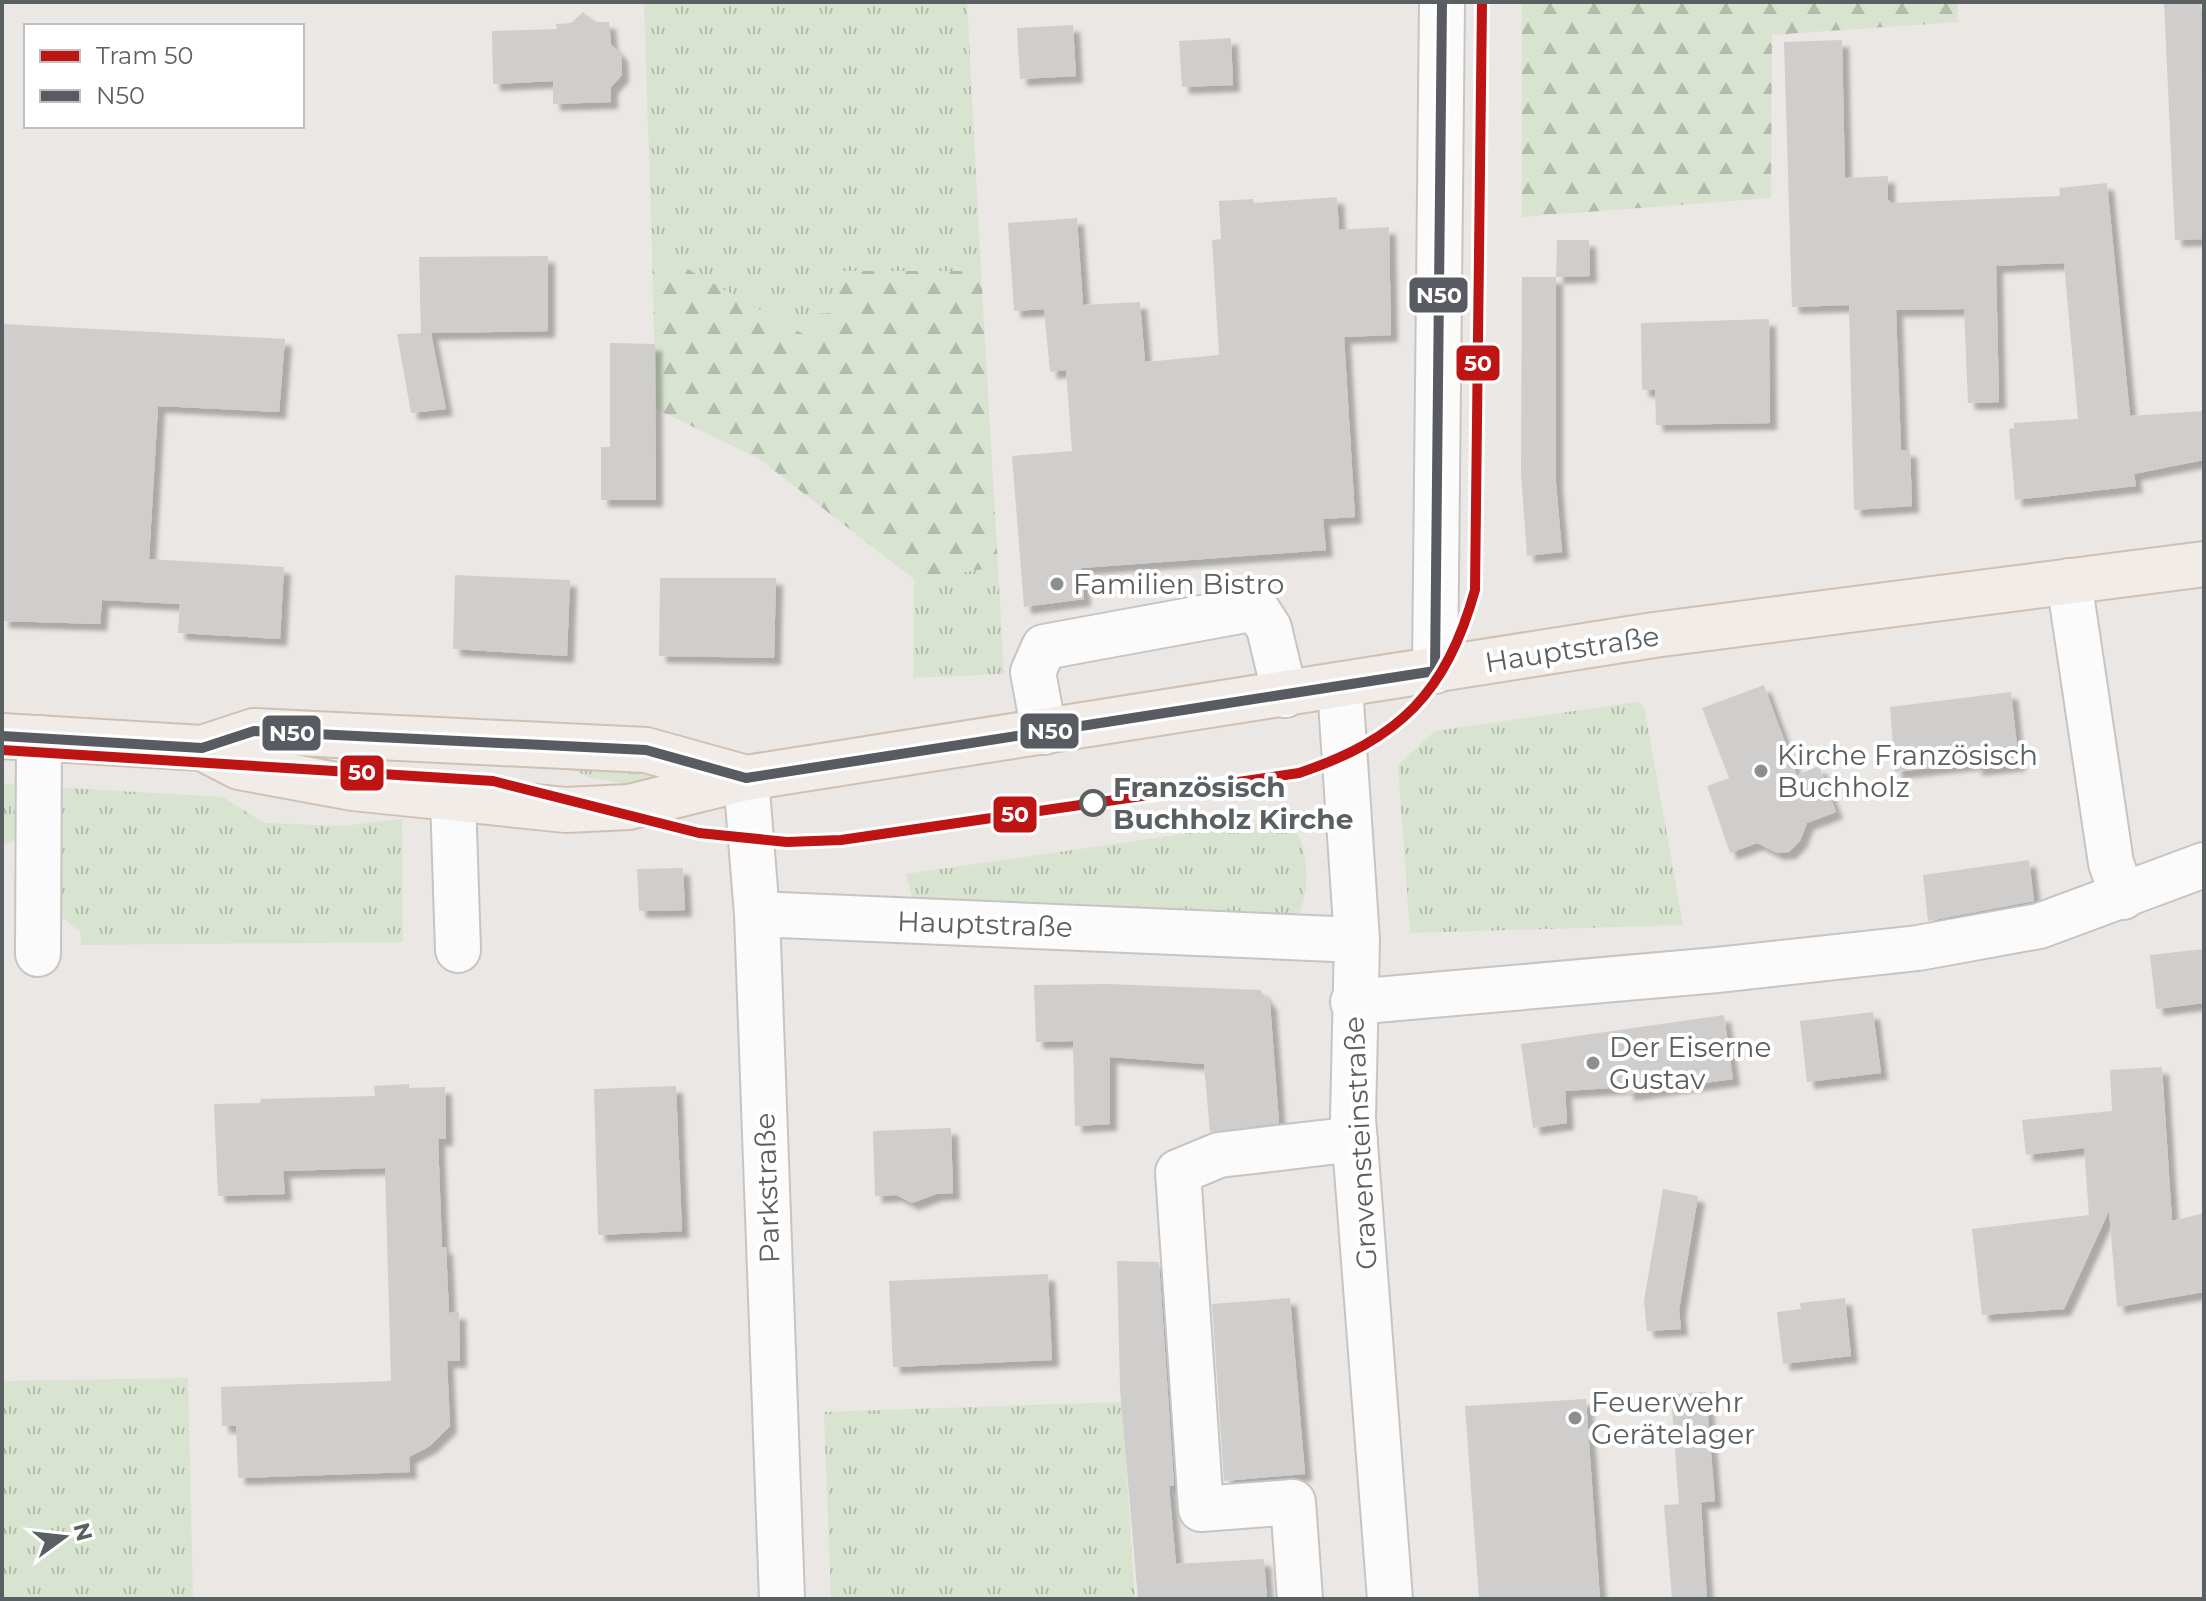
<svg xmlns="http://www.w3.org/2000/svg" width="2206" height="1601" font-family="Montserrat,sans-serif">
	<defs>
		<pattern id="grass-tufts" width="24" height="20" patternUnits="userSpaceOnUse" patternTransform="scale(2)"><rect width="24" height="20" fill="#d8e4d0"/><path d="M3 7l-1-3M5 7V3M7 7l1-3M15 17l-1-3M17 17v-4M19 17l1-3" fill="none" stroke="#b2bcac"/></pattern>
		<pattern id="forest-firs" width="22" height="20" patternUnits="userSpaceOnUse" patternTransform="scale(2)"><rect width="22" height="20" fill="#d8e4d0"/><path d="M5 1l3.5 6h-7zM16 11l3.5 6h-7z" fill="#b2bcac"/></pattern>
		<filter id="shadow"><feDropShadow dx="7" dy="7" stdDeviation="2" flood-color="#0004"/></filter>
	</defs>
	<rect width="100%" height="100%" fill="#eae7e4"/>
	<!-- grass -->
	<path fill="url(#grass-tufts)" d="M644,2H967L981,271H838L834,313L815,340L655,344Z
		M998,567L1004,674L913,678L914,579Z
		M1637,702L1644,706L1683,925L1410,933L1398,765L1435,731Z
		M570,768L691,772L661,791L588,777Z
		M2,783L22,785L18,839L2,846Z
		M50,787L223,797L264,823L343,826L402,819L403,942L81,945L80,932L64,919L53,918Z
		M1288,819C1312,846 1311,897 1293,926L914,904L906,874Z
		M188,1378L193,1599H2V1381Z
		M1122,1402L1135,1599H831L824,1412Z"/>
	<!-- forest -->
	<path fill="url(#forest-firs)" d="M1522,2H1957L1958,22L1772,35L1771,198L1522,217Z
		M652,249L814,340L815,314L834,313L837,271H981L998,567L914,579L758,458L656,409Z"/>
	<!-- building -->
	<path fill="#d0cecd" filter="url(#shadow)" d="M2164,2H2201L2204,239L2175,240Z
		M583,12L595,22H609L611,44L621,54L622,75L611,87V102L553,104V81L493,84L492,31L557,29L556,24L571,23Z
		M1073,25L1076,76L1020,79L1017,28Z
		M1231,38L1233,85L1182,87L1179,41Z
		M1842,40L1845,178L1888,176V200L1892,203L2060,196L2059,188L2107,183L2130,416L2204,411V460L2134,474L2136,486L2015,500L2009,429L2014,428V423L2078,419L2064,263L1996,266L1999,402L1968,403L1964,309L1896,310L1901,450H1910L1912,506L1854,510L1849,305L1792,307L1784,42Z
		M1337,197L1339,230L1389,227L1391,335L1344,337L1355,517L1323,519L1326,550L1081,568L1084,599L1024,607L1012,456L1072,451L1066,370L1050,372L1044,309L1014,311L1008,223L1077,218L1083,305L1140,302L1145,362L1219,355L1212,240L1221,239L1219,201L1253,199L1254,203Z
		M1557,240H1589L1590,276L1556,277Z
		M548,256V331L431,333L446,409L411,413L397,334L421,333L419,257Z
		M1522,277H1556V483L1562,552L1527,556L1521,472Z
		M1769,319L1770,423L1656,425L1655,390H1642L1641,323Z
		M2,324L285,339L279,412L158,406L149,559L284,567L280,639L178,633L180,604L102,600L100,624L2,621Z
		M610,343L655,344L656,500H601V447H610Z
		M455,575L570,580L567,656L453,649Z
		M660,578H776L774,658L659,656Z
		M1764,685L1797,775L1819,766L1836,812L1807,823L1800,841L1789,852L1777,853L1757,843L1730,853L1707,786L1729,778L1702,708Z
		M2011,692L2019,764L1975,769V763L1895,772L1890,707Z
		M2029,860L2034,901L1928,921L1923,875Z
		M683,868L685,910L639,911L637,869Z
		M2204,949V1003L2156,1009L2150,955Z
		M1108,984L1260,990L1270,1003L1279,1123L1210,1132L1204,1064L1110,1057V1124L1075,1126L1073,1041L1036,1042L1034,985Z
		M1873,1012L1881,1073L1807,1082L1800,1021Z
		M1724,1015L1733,1079L1627,1094L1626,1087L1565,1091L1567,1123L1533,1128L1521,1044Z
		M2162,1067L2172,1221L2204,1213V1292L2117,1307L2109,1211L2064,1309L1982,1315L1972,1229L2089,1215L2084,1148L2026,1155L2022,1120L2112,1111L2110,1070Z
		M409,1084V1088L445,1087L446,1139H438L442,1247H446L449,1313L459,1312L460,1361H447L450,1426L430,1446L409,1457L410,1472L238,1478L236,1426H222L221,1387L391,1381L385,1168L283,1171L285,1194L218,1196L214,1104L260,1103L261,1099L375,1096L374,1086Z
		M676,1086L682,1231L598,1235L594,1089Z
		M951,1128L953,1193L936,1194L912,1203L896,1195L875,1196L873,1131Z
		M1663,1189L1698,1196L1679,1310L1681,1329L1647,1331L1644,1301Z
		M1117,1261L1159,1262L1174,1485L1169,1486L1176,1564L1264,1559L1267,1599H1138L1120,1389Z
		M1048,1274L1052,1360L893,1367L889,1281Z
		M1290,1298L1305,1474L1224,1481L1212,1304Z
		M1845,1298L1851,1356L1783,1364L1777,1312L1801,1309L1800,1303Z
		M1706,1392L1715,1501L1679,1505L1671,1394Z
		M1586,1399L1600,1599H1479L1465,1406Z
		M1701,1503L1707,1599H1672L1664,1505Z"/>
	<g fill="none" stroke-linecap="round" stroke-linejoin="round">
		<defs>
			<path id="minor" d="M2069,581L2111,863L2123,897
				M1435,671L1442,2
				M1340,687L1357,940L1353,1118L1390,1599
				M1044,732L1033,672L1044,647L1256,608L1269,628L1285,695
				M746,778L757,914L782,1599
				M453,799L458,950
				M757,914L1357,940
				M38,954L39,738
				M1353,1002L1717,970L1918,948L2039,926L2204,865
				M1300,1599L1293,1502L1201,1509L1178,1172L1219,1155L1355,1139"/>
			<path id="major" d="M2,736L202,748L239,767L353,788L566,810L629,807L746,778L1654,635L2204,564
				M202,748L254,731L646,750L743,777"/>
		</defs>
		<!-- minor casing -->
		<use href="#minor" stroke="#c6c5c4" stroke-width="48"/>
		<!-- major casing -->
		<use href="#major" stroke="#d0c0b4" stroke-width="48"/>
		<!-- minor -->
		<use href="#minor" stroke="#fcfbfb" stroke-width="44"/>
		<!-- major -->
		<use href="#major" stroke="#f1ece7" stroke-width="44"/>
		<defs>
			<path id="bus-1" d="M2,736L202,748L254,731L646,750L746,778L1435,671L1442,2"/>
		</defs>
		<!-- bus-1 casing -->
		<use href="#bus-1" stroke="#fff" stroke-width="16"/>
		<!-- bus-1 -->
		<use href="#bus-1" stroke="#595b62" stroke-width="10"/>
		<defs>
			<path id="tram-1" d="M2,750L493,781L699,833L787,842L841,840L1299,773C1400,739 1446,693 1475,590L1482,2"/>
		</defs>
		<!-- tram-1 casing -->
		<use href="#tram-1" stroke="#fff" stroke-width="16"/>
		<!-- tram-1 -->
		<use href="#tram-1" stroke="#be1414" stroke-width="10"/>
	</g>
	<!-- markers -->
	<g fill="#8c8f8f" stroke="#fff" stroke-width="3">
		<circle cx="1057" cy="584" r="8"/>
		<circle cx="1761" cy="771" r="8"/>
		<circle cx="1593" cy="1063" r="8"/>
		<circle cx="1575" cy="1418" r="8"/>
	</g>
	<circle fill="#fff" stroke="#5a5f61" stroke-width="4" cx="1093" cy="803" r="12"/>
	<g text-anchor="middle" dominant-baseline="central" stroke-width="8" stroke-linejoin="round" paint-order="stroke">
		<!-- poi labels -->
		<g font-size="28" fill="#5a5f61" stroke="#fff" text-anchor="start">
			<text x="1073" y="584">Familien Bistro</text>
			<text x="1777" y="755">Kirche Französisch<tspan x="1777" dy="32">Buchholz</tspan></text>
			<text x="1609" y="1047">Der Eiserne<tspan x="1609" dy="32">Gustav</tspan></text>
			<text x="1591" y="1402">Feuerwehr<tspan x="1591" dy="32">Gerätelager</tspan></text>
		</g>
		<!-- street labels -->
		<g font-size="28" fill="#5a5f61" stroke="#fff">
			<text transform="translate(1572 649) rotate(-9)">Hauptstraße</text>
			<text transform="translate(985 924) rotate(2)">Hauptstraße</text>
			<text transform="translate(1360 1143) rotate(-93)">Gravensteinstraße</text>
			<text transform="translate(767 1188) rotate(-92)">Parkstraße</text>
		</g>
		<!-- stop labels -->
		<g font-size="28" font-weight="bold" fill="#5a5f61" stroke="#fff" text-anchor="start">
			<text x="1113" y="787">Französisch<tspan x="1113" dy="32">Buchholz Kirche</tspan></text>
		</g>
	</g>
	<g stroke="#fff" stroke-width="3">
		<rect x="1408" y="276" width="61" height="38" rx="8" fill="#595b62"/>
		<rect x="1455" y="344" width="46" height="38" rx="8" fill="#be1414"/>
		<rect x="1019" y="712" width="61" height="38" rx="8" fill="#595b62"/>
		<rect x="261" y="714" width="61" height="38" rx="8" fill="#595b62"/>
		<rect x="339" y="754" width="46" height="38" rx="8" fill="#be1414"/>
		<rect x="992" y="795" width="46" height="39" rx="8" fill="#be1414"/>
	</g>
	<g font-size="22" text-anchor="middle" font-weight="bold" fill="#fff">
		<text x="1439" y="303">N50</text>
		<text x="1478" y="371">50</text>
		<text x="1050" y="739">N50</text>
		<text x="292" y="741">N50</text>
		<text x="362" y="780">50</text>
		<text x="1015" y="822">50</text>
	</g>
	<!-- border -->
	<rect width="2206" height="1601" fill="none" stroke="#5a5f61" stroke-width="8"/>
	<!-- legend -->
	<rect x="24" y="24" width="280" height="104" fill="#ffffff" stroke="#bdbfc0" stroke-width="2"/>
	<rect x="40" y="50" width="40" height="12" fill="#be1414" stroke="#bdbfc0" stroke-width="2"/>
	<text x="96" y="64" font-size="24" fill="#5a5f61">Tram 50</text>
	<rect x="40" y="90" width="40" height="12" fill="#595b62" stroke="#bdbfc0" stroke-width="2"/>
	<text x="96" y="104" font-size="24" fill="#5a5f61">N50</text>
	<!-- north arrow -->
	<g transform="translate(64 1537) rotate(75)" stroke="#ffffff" stroke-width="6" paint-order="stroke">
	<path d="M0-6L14 30L0 20L-14 30Z" fill="#5a5f61"/>
	<text y="-12" font-size="22" font-weight="bold" text-anchor="middle" fill="#5a5f61">N</text>
	</g>
</svg>
